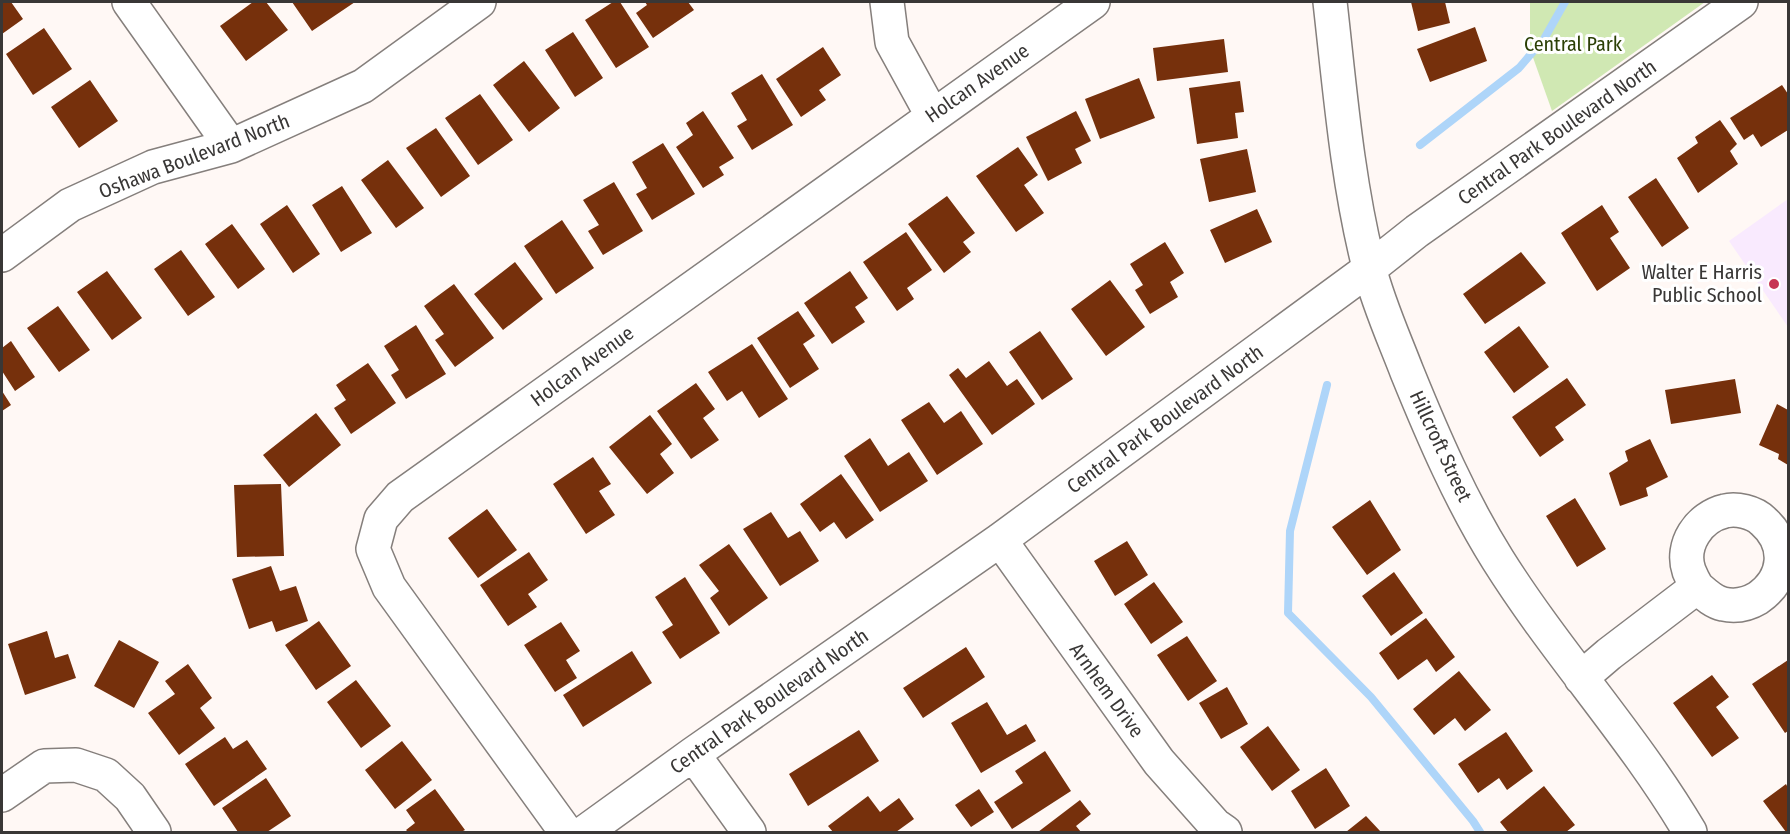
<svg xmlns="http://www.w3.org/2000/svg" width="1790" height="834" font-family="'Fira Sans Condensed',sans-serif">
	<rect width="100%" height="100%" fill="#fff8f5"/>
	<!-- education -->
	<path fill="#f9eafe" d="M1788,199V327L1729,241Z"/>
	<!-- green -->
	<path fill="#d0e8b3" d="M1530,2H1705L1552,111L1530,49Z"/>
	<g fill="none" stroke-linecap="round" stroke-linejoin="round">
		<!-- stream -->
		<path stroke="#aed5f9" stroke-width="8" d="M1420,145L1519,68L1544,39L1565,2
			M1327,385L1290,531L1288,613L1371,697L1473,821L1480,832"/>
	</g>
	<!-- building -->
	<path fill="#76300c" d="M2,2H11L23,19L2,34Z
		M253,2H266L288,30L246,61L220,26Z
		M292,2H355L312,31Z
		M613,2H620L649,47L616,68L585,20Z
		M645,2H688L694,10L653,38L636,13L647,5Z
		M1411,2H1445L1450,23L1418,31Z
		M1475,27L1487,61L1430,82L1417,49Z
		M44,28L72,69L33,95L6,54Z
		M573,32L603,78L575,97L545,50Z
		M1224,39L1228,72L1157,81L1153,48Z
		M823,47L841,75L819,90L826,100L801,117L776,79Z
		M524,61L560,108L529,132L493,85Z
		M762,74L793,125L752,150L737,126L747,120L731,93Z
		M1139,78L1155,118L1100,139L1085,99Z
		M90,80L118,121L79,148L51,107Z
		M1240,81L1244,112L1235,113L1238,138L1197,144L1189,88Z
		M1782,85L1788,94V130L1761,147L1753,134L1744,140L1730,118Z
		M480,94L513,140L478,165L445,118Z
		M703,111L734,158L719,167L724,175L703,188L676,147L693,135L686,123Z
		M1076,111L1091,141L1075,149L1082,163L1048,181L1026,137Z
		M1720,120L1737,144L1730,151L1738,164L1698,193L1677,158L1698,143L1695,137Z
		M436,128L470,176L441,197L406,148Z
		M663,143L695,194L652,220L636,194L647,188L632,162Z
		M1018,147L1038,175L1024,185L1044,213L1016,232L976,176Z
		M1247,149L1256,192L1209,202L1200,159Z
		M388,160L424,208L396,228L361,180Z
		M1656,178L1689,228L1662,247L1628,197Z
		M614,182L643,231L603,255L588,231L599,225L583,200Z
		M342,186L372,233L341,252L312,205Z
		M947,196L975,233L963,242L971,252L944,273L908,224Z
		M287,205L320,254L293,273L260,224Z
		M1602,205L1619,232L1610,238L1630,268L1597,291L1561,233Z
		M1257,209L1272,242L1225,263L1210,230Z
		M562,220L594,268L556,294L524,246Z
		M232,224L265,269L238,289L205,244Z
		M906,232L932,270L907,288L914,299L897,311L863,262Z
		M1165,242L1184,273L1170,282L1178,297L1150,314L1135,290L1143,285L1130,264Z
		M181,250L215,297L188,316L154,269Z
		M1521,252L1546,283L1485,324L1463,294Z
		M515,262L543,299L503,330L474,294Z
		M107,271L142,318L112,340L77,292Z
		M850,271L868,298L855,307L865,322L832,344L804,303Z
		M1110,280L1145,327L1106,356L1071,309Z
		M454,284L494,338L455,367L435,340L444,334L424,306Z
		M58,306L90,350L59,372L27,328Z
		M798,311L815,336L803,344L819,369L790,388L757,338Z
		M416,325L446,374L406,399L391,375L399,370L384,346Z
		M1519,326L1549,367L1514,393L1484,352Z
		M1040,331L1073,379L1042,400L1009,352Z
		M11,341L35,377L15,391L2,371V348Z
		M752,344L788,399L759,418L742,391L727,401L708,372Z
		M989,361L1007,386L1017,379L1035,404L992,435L949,375L958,368L966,378Z
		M368,363L396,403L351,434L334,408L346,400L336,385Z
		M1567,378L1586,405L1555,427L1564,440L1540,457L1512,417Z
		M1735,379L1741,413L1671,424L1665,390Z
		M696,383L715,409L703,418L719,440L691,459L657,411Z
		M2,391L11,405L2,411Z
		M929,402L944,423L961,411L983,444L937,475L901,420Z
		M1777,404L1788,410V465L1778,459L1779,454L1759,445Z
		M316,413L341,445L289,487L263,455Z
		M650,415L672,444L660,454L674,473L647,494L609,447Z
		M870,438L888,466L909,452L928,481L880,512L844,456Z
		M1650,439L1668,477L1646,488L1648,496L1620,506L1609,473L1628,461L1625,451Z
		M593,457L611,484L599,491L615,515L586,534L553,484Z
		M841,474L874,520L846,539L834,522L820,532L800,504Z
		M281,484L284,556L237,557L234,485Z
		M1575,498L1606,549L1577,567L1546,516Z
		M1370,500L1401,550L1367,575L1332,527Z
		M487,509L517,550L478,578L448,538Z
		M771,512L788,538L800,531L819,561L780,586L743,529Z
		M1127,541L1148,575L1115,596L1094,561Z
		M729,544L768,598L729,626L710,598L719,591L699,565Z
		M529,552L548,580L528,594L537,607L508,626L480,585Z
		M271,566L280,591L296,586L308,621L276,632L272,621L249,629L232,579Z
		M1394,572L1423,613L1391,636L1362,596Z
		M685,577L720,633L680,659L662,632L673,625L655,597Z
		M1154,582L1183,622L1151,644L1124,604Z
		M1426,618L1455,657L1436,672L1427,659L1398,680L1379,653Z
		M319,621L351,666L316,690L285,645Z
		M561,622L580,651L566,660L577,678L555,692L524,645Z
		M47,631L55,658L68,654L76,678L25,695L8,644Z
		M1187,636L1217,681L1188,701L1157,655Z
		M119,640L159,662L134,708L94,686Z
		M966,647L985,677L923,718L903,688Z
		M632,651L652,683L583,727L563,695Z
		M1788,660V731L1785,733L1752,684Z
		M188,664L212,698L200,708L215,728L179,755L148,713L175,694L165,681Z
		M1459,671L1491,710L1465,731L1455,718L1434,735L1413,709Z
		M1712,675L1729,697L1716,707L1739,738L1712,757L1673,703Z
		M356,680L391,726L361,748L327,702Z
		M1227,687L1248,724L1221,739L1199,703Z
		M987,702L1007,735L1026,724L1036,741L981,773L951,723Z
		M1268,726L1300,770L1272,791L1240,747Z
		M859,730L879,761L808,806L789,774Z
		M1506,732L1533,771L1507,790L1499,778L1478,793L1458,764Z
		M225,737L233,749L247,740L267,769L214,806L185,764Z
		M402,741L432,780L395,809L365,770Z
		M1045,751L1071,791L1012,829L994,802L1023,783L1015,771Z
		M1326,768L1350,806L1315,829L1291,791Z
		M266,778L291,816L267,832H238L222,808Z
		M1786,784L1788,788V832H1786L1763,801Z
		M1544,786L1575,825L1566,832H1544L1543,831L1540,832H1508L1500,822Z
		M435,789L465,830L461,832H408L406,830L415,823L406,810Z
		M979,789L994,812L971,827L955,805Z
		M868,796L880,812L899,798L914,819L896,832H833L828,826Z
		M1080,800L1091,814L1076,826L1081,832H1038Z
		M1366,816L1381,832H1346Z"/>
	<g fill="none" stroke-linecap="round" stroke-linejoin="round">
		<defs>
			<path id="minor" d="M129,2L231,146
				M887,2L892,42L932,115
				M1330,2C1340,90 1347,180 1369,267C1378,303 1394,338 1407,372C1433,436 1461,501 1498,560C1557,654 1634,737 1690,832
				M2,255L70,205L153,167L231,146L363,86L479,2
				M1000,540L1159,762L1215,825L1225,832
				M1581,678L1609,654L1697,587C1705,594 1713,602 1723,604C1736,607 1748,604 1758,598C1787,578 1789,544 1763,521C1754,512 1736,508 1725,511C1699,517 1680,545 1689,571C1691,576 1694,582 1697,587
				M693,754L749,832
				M2,795L44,766L76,765L106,775L130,797L154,832
				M566,832L389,587L373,549L381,519L400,497L1093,2
				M585,832L693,754L1000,540L1369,269L1417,231L1741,2"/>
		</defs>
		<!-- minor casing -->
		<use href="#minor" stroke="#857f7c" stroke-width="36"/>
		<!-- minor -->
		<use href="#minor" stroke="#fff" stroke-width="33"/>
	</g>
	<!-- markers -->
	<circle fill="#c63653" stroke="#fff" stroke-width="2" cx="1774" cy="284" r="6"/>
	<g text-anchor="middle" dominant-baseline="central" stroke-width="6" stroke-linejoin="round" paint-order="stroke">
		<!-- park labels -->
		<g font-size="20" fill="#2c4006" stroke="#fff">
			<text x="1573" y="44">Central Park</text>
		</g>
		<!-- street labels -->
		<g font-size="20" fill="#393736" stroke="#fff">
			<text transform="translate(977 83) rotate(-35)">Holcan Avenue</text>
			<text transform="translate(1557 132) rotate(-35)">Central Park Boulevard North</text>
			<text transform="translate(194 156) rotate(-21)">Oshawa Boulevard North</text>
			<text transform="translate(582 366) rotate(-36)">Holcan Avenue</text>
			<text transform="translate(1165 419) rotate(-36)">Central Park Boulevard North</text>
			<text transform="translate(1441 446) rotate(65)">Hillcroft Street</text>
			<text transform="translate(1107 690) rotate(54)">Arnhem Drive</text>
			<text transform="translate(769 701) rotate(-35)">Central Park Boulevard North</text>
		</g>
		<!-- poi labels -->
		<g font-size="20" fill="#393736" stroke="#fff" text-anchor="end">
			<text x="1762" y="272">Walter E Harris<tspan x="1762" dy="23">Public School</tspan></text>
		</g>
	</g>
	<!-- border -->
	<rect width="1790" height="834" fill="none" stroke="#393736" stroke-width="6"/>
</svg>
